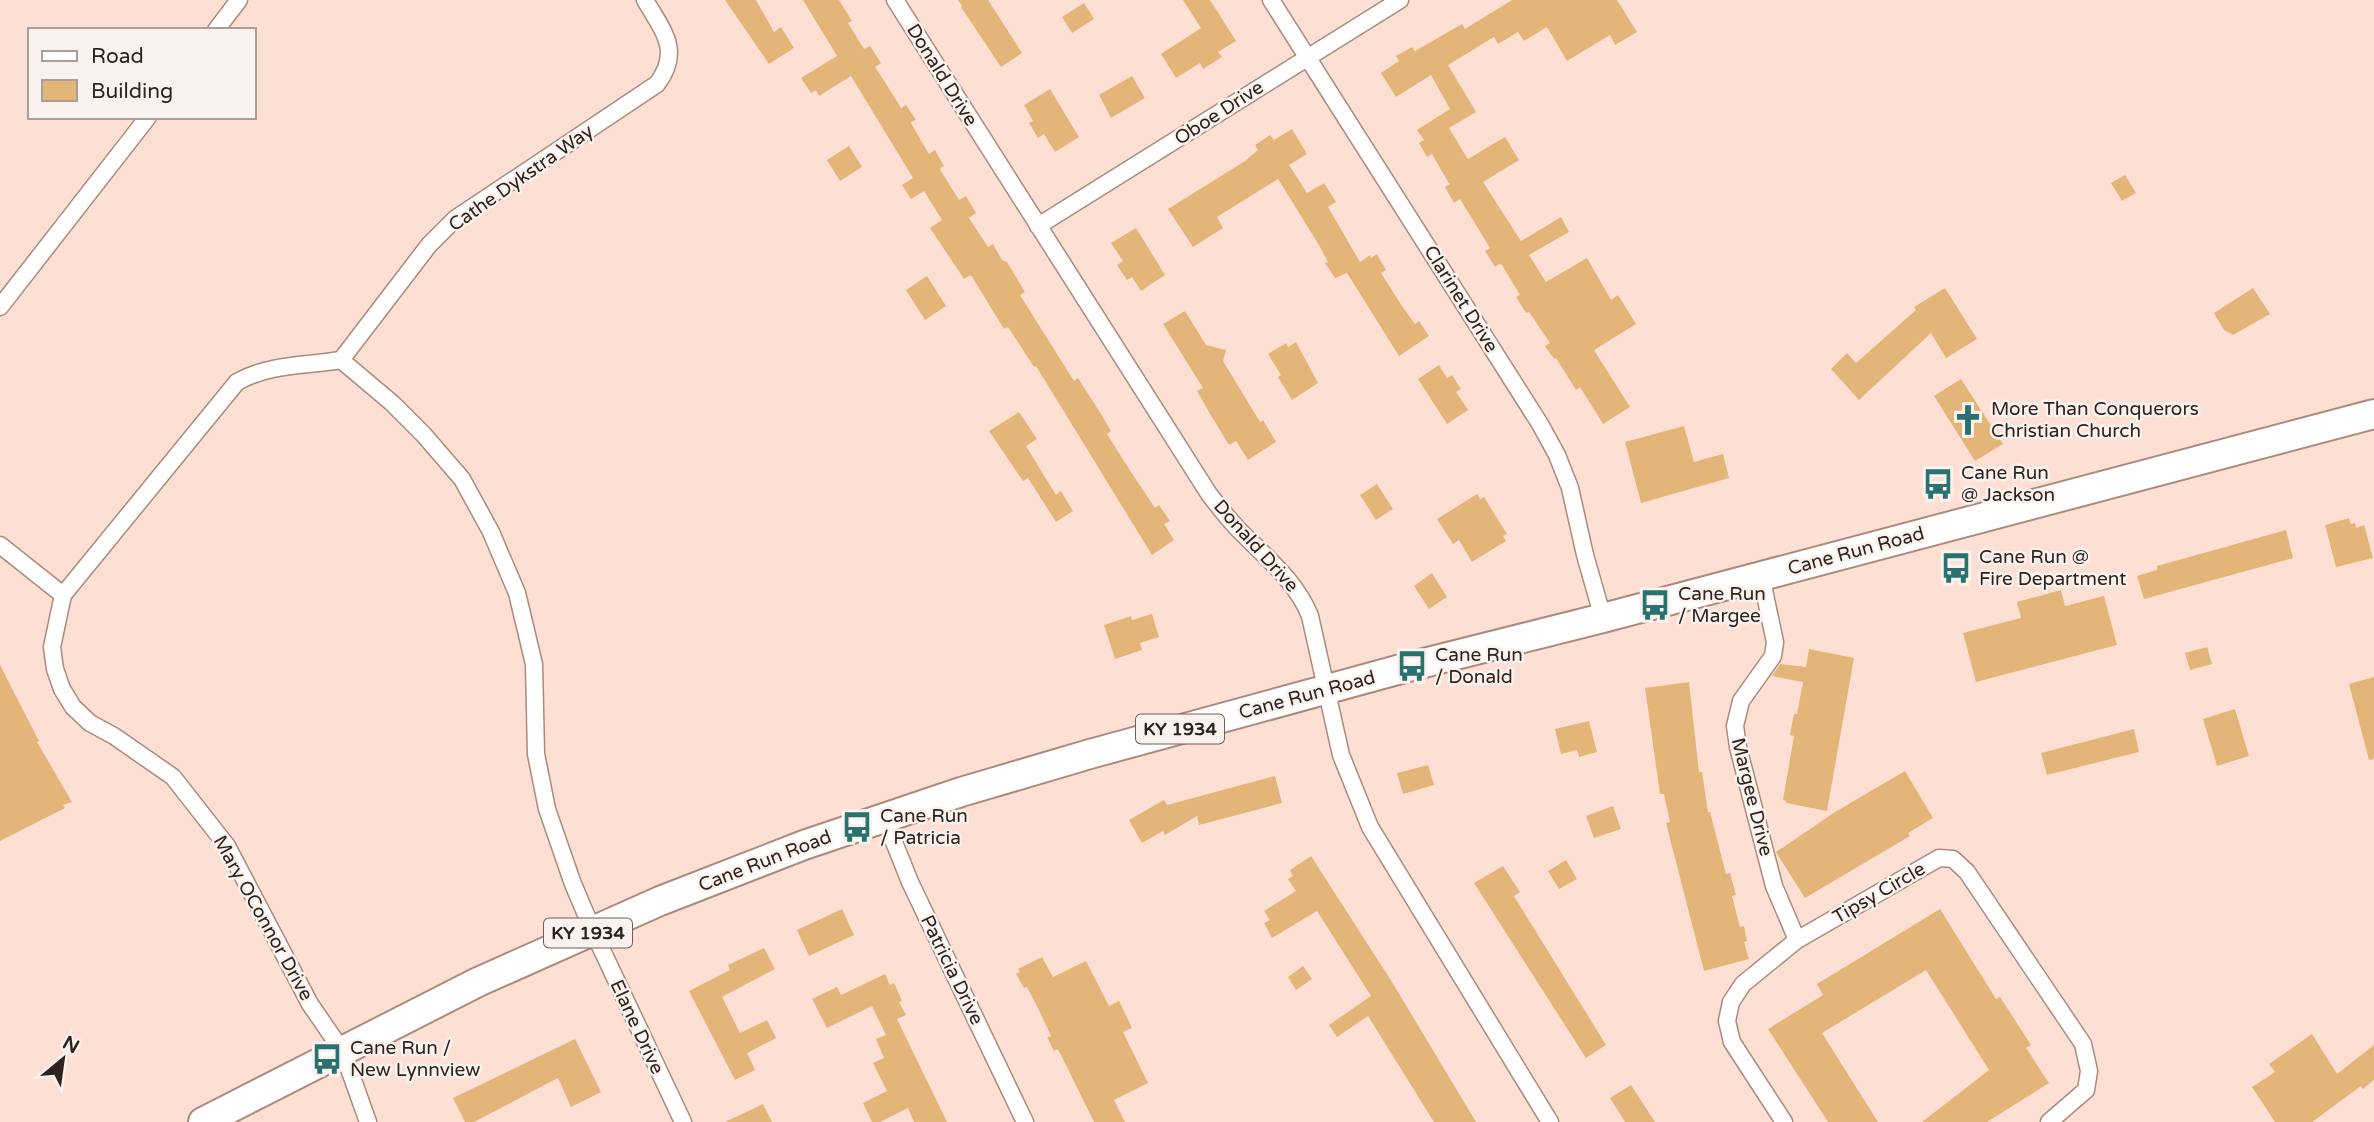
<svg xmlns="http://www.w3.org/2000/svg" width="2374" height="1122" font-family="'Varela Round',sans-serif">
	<rect width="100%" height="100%" fill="#fddfd3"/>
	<!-- building -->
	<path fill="#e4b578" d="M725,0H756L774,32L781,27L794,48L769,64Z
		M803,0H839L852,21L848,23L864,49L870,46L881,63L875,67L885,82L901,108L906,105L916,120L911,122L912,125L929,154L935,150L944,166L940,168L941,171L959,200L966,196L976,213L969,218L988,247L993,244L1002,260L1007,262L1025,292L1020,295L1074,381L1078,378L1101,414L1111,431L1107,434L1129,469L1155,508L1159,505L1170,521L1164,524L1174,540L1152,555L1036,366L1034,367L1008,327L1004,329L971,275L964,279L930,228L942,220L924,191L911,199L902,185L913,178L851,76L819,96L816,90L811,93L801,78L837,56Z
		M958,0H988L1022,53L1001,67L961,7L962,6Z
		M1183,0H1210L1236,41L1218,52L1222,57L1203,69L1200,63L1176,78L1161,54L1201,28Z
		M1512,0H1617L1637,32L1615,45L1610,35L1567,61L1547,27L1524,41L1518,32L1498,44L1494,37L1448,65L1476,112L1449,128L1467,158L1468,159L1505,137L1519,160L1483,182L1521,241L1561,217L1569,232L1529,255L1546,282L1587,258L1611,300L1618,295L1636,324L1594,350L1630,407L1603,424L1580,387L1576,390L1556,358L1554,359L1545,346L1550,343L1529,312L1526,313L1516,297L1520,295L1502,265L1499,264L1495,267L1485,251L1490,248L1479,230L1460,199L1454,203L1445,187L1450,184L1448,182L1432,154L1427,157L1419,143L1424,140L1417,130L1450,109L1431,75L1396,97L1381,73L1399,61L1396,56L1412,47L1415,51L1462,24L1465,29Z
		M1084,3L1094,19L1072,33L1062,17Z
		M1132,76L1145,98L1111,118L1099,95Z
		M1050,89L1079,137L1055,152L1044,134L1038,138L1029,123L1033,121L1024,105Z
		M1292,129L1307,154L1289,165L1307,193L1324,183L1336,202L1328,207L1360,262L1370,255L1371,258L1377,254L1386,270L1381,273L1402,306L1415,324L1419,321L1429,336L1399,356L1347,273L1335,278L1325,263L1328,262L1319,245L1278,179L1217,217L1223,228L1193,247L1168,209L1245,161L1258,150L1255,145L1270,135L1274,140Z
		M849,146L862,167L840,181L827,160Z
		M2125,175L2136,193L2122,201L2111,183Z
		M1136,228L1165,275L1141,291L1132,277L1127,280L1117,265L1123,261L1111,243Z
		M927,276L946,306L925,320L906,290Z
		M1945,288L1977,339L1946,358L1931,333L1859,400L1831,369L1847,353L1856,363L1916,310L1914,307Z
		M2253,288L2270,314L2233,335L2224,330L2214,313Z
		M1185,311L1206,345L1226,350L1223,361L1260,422L1263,420L1276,442L1248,460L1236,441L1229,445L1210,414L1197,391L1203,388L1163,324Z
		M1296,342L1318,383L1292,400L1278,377L1281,375L1268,354L1286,343L1288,347Z
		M1439,365L1447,378L1452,375L1461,389L1456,392L1468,410L1447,424L1418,379Z
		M1961,379L2003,444L1975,461L1934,396Z
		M1019,412L1037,439L1026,446L1056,495L1061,491L1073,511L1056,522L1028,478L1023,481L989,431Z
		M1684,426L1694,462L1723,454L1729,478L1641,503L1625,442Z
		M1377,484L1393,509L1376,520L1360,495Z
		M1477,494L1480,499L1484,497L1507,534L1503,536L1506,541L1472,562L1459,540L1453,544L1437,519Z
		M2349,518L2351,524L2355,523L2356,528L2364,525L2373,558L2336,567L2325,525Z
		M2286,530L2293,558L2144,599L2137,576L2157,570V566Z
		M1432,573L1447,597L1429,609L1414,586Z
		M2061,590L2065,606L2104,596L2117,645L1976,682L1963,633L2021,618L2017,602Z
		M1152,614L1159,637L1140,643L1142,650L1115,659L1104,625L1131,616L1132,620Z
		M2207,647L2212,664L2190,670L2185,653Z
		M1809,649L1854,658L1827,811L1786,803V801L1783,800L1794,736L1790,735L1794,714H1797L1803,682L1772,676L1780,664L1806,667Z
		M0,665L39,741L37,742L72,802L63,805L65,808L0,841Z
		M2374,677V759L2369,760L2349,684Z
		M1689,682L1699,772H1702L1708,812H1710L1726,874L1730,873L1736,895L1732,896L1740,927L1744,926L1747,941L1744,942L1749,959L1704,971L1666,823L1670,822L1664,794H1660L1645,688Z
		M2235,709L2249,756L2217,766L2203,719Z
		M1589,721L1597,752L1579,757L1577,750L1561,754L1555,729Z
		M2134,729L2139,752L2047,775L2041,753Z
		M1428,765L1434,785L1403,794L1397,773Z
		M1905,771L1933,818L1908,833L1910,836L1805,898L1776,852L1835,812Z
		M1275,776L1282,803L1199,825L1197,816L1165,835L1163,831L1142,843L1129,820L1164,800L1167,805Z
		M1613,806L1621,829L1594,838L1586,816Z
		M1311,856L1392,982L1476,1122H1434L1368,1016L1337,1037L1329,1025L1371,996L1317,911L1272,938L1264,923L1270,920L1264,911L1296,891L1288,879L1293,876L1290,870Z
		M1566,860L1577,879L1559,889L1548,871Z
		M1503,866L1520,892L1514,896L1606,1045L1586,1058L1474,883Z
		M842,909L854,935L809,956L797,930Z
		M1940,909L1996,999L2000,997L2031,1045L2026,1048L2049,1083L1987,1122H1922L1989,1070L1926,970L1822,1033L1878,1122H1828L1768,1029L1823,995L1817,984Z
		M764,948L775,969L722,997L740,1033L767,1020L776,1038L747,1053L755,1070L735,1080L689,991L730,970L728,965Z
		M1042,957L1053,977L1086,961L1109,1006L1119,1001L1132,1028L1123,1032L1148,1083L1114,1100L1125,1122H1094L1058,1049L1054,1051L1047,1037L1051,1036L1039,1010L1027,987L1024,988L1016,974L1020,972L1018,969Z
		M1303,966L1312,979L1296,990L1288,977Z
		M885,974L890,985L894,983L902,1001L899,1002L906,1015L897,1019L947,1122H914L908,1108L880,1122H872L863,1103L887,1091L873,1063L884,1058L876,1039L886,1035L872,1006L827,1028L812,999L837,987L841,995Z
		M2312,1034L2337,1074L2374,1045V1080L2363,1089L2361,1086L2312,1122H2275L2252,1087L2275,1072L2269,1064Z
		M575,1039L601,1092L571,1107L558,1078L474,1122H465L453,1098Z
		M1631,1085L1655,1122H1625L1610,1098Z
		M763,1104L772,1122H725Z"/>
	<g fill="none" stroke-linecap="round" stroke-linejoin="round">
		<defs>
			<path id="minor" d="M895,0L1209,494C1218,506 1227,517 1237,528C1264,556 1295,579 1310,616L1341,755L1370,827L1550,1122
				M1271,0L1540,424L1557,455L1570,488L1585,555L1603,618
				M216,30L239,0
				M1038,226L1400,0
				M0,307L148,117
				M341,360L392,403L424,435L462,479L491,532L517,593L534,664L536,754L547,809L573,884L593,931L683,1122
				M0,545L63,595
				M1761,576L1775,642L1773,656L1741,701L1735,726L1738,747L1774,886L1797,940
				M884,817L910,882L1025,1122
				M368,1122L343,1052L310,1004L227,846L173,777L114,736L90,723L73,707L62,689L55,669L52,647L63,595L237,382C269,364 304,366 341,360L429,245L455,219L657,84C682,51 663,31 645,0
				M1784,1122L1732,1042L1727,1021L1731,1002L1743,984L1797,940L1939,858L1953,859L1967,872L2083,1044L2089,1071L2086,1090L2049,1122"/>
			<path id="trunk" d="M203,1122L478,982L660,901L804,845L961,792L1090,754L1412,666L1603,618L2374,414"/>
		</defs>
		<!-- minor casing -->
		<use href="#minor" stroke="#ac8a7c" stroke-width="19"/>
		<!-- trunk casing -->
		<use href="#trunk" stroke="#ac8a7c" stroke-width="32"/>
		<!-- minor -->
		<use href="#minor" stroke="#fff" stroke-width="16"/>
		<!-- trunk -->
		<use href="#trunk" stroke="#fff" stroke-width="28"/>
	</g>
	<!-- icons -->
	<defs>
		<symbol id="church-bare" viewBox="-9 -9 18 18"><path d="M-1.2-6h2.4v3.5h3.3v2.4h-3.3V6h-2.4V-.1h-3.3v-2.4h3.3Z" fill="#28726f" stroke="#f9f2ee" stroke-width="2.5" paint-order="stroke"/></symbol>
		<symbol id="bus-bare" viewBox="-9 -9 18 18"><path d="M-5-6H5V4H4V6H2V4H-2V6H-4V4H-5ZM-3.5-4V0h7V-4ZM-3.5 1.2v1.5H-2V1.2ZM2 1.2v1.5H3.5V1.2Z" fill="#28726f" stroke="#f9f2ee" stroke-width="2.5" paint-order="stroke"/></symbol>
	</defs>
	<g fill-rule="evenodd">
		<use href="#church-bare" x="1946" y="398" width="44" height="44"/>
		<use href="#bus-bare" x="1916" y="462" width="44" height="44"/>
		<use href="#bus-bare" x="1934" y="546" width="44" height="44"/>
		<use href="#bus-bare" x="1633" y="583" width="44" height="44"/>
		<use href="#bus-bare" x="1390" y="644" width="44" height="44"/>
		<use href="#bus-bare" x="835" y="805" width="44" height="44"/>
		<use href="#bus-bare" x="305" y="1037" width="44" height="44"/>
	</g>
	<g text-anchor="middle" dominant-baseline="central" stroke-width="5" stroke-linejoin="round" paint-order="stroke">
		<!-- shield labels -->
		<g fill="#f9f2ee" stroke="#6c605b" stroke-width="2">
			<rect x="1136" y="714.5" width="88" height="29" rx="5"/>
			<rect x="544" y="918.5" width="88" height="29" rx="5"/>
		</g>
		<g font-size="18" font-weight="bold" fill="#2f221c">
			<text x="1180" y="729">KY 1934</text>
			<text x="588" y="933">KY 1934</text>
		</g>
		<!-- street labels -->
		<g font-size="19" fill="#2f221c" stroke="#f9f2ee">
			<text transform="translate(942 75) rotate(58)">Donald Drive</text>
			<text transform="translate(1219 113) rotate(-33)">Oboe Drive</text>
			<text transform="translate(521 178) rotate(-35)">Cathe Dykstra Way</text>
			<text transform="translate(1461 299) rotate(58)">Clarinet Drive</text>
			<text transform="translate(1256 546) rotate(48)">Donald Drive</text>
			<text transform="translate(1856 551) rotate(-15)">Cane Run Road</text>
			<text transform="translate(1307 695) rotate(-15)">Cane Run Road</text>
			<text transform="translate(1752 797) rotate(76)">Margee Drive</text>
			<text transform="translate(765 861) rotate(-21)">Cane Run Road</text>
			<text transform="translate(1879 893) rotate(-30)">Tipsy Circle</text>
			<text transform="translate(263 918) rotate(61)">Mary OConnor Drive</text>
			<text transform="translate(952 970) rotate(64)">Patricia Drive</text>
			<text transform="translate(637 1027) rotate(65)">Elane Drive</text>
		</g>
		<!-- poi labels -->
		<g font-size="19" fill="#2f221c" stroke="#f9f2ee" text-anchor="start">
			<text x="1991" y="409">More Than Conquerors<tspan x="1991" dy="22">Christian Church</tspan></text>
			<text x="1961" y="473">Cane Run<tspan x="1961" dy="22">@ Jackson</tspan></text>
			<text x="1979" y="557">Cane Run @<tspan x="1979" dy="22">Fire Department</tspan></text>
			<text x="1678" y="594">Cane Run<tspan x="1678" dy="22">/ Margee</tspan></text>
			<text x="1435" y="655">Cane Run<tspan x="1435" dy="22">/ Donald</tspan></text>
			<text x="880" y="816">Cane Run<tspan x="880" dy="22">/ Patricia</tspan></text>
			<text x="350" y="1048">Cane Run /<tspan x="350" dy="22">New Lynnview</tspan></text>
		</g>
	</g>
	<!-- legend -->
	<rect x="28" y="28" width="228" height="91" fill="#f9f2ee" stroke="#a89f9a" stroke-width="2"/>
	<rect x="42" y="51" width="35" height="10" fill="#ffffff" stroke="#a89f9a" stroke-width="2"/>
	<text x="91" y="63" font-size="21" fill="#2f221c">Road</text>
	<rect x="42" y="80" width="35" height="21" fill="#e4b578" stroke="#a89f9a" stroke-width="2"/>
	<text x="91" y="98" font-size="21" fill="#2f221c">Building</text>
	<!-- north arrow -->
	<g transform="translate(63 1059) rotate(29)" stroke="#f9f2ee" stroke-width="5" paint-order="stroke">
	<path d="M0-5L12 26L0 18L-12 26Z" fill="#2f221c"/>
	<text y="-10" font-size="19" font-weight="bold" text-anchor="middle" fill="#2f221c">N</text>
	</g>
</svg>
